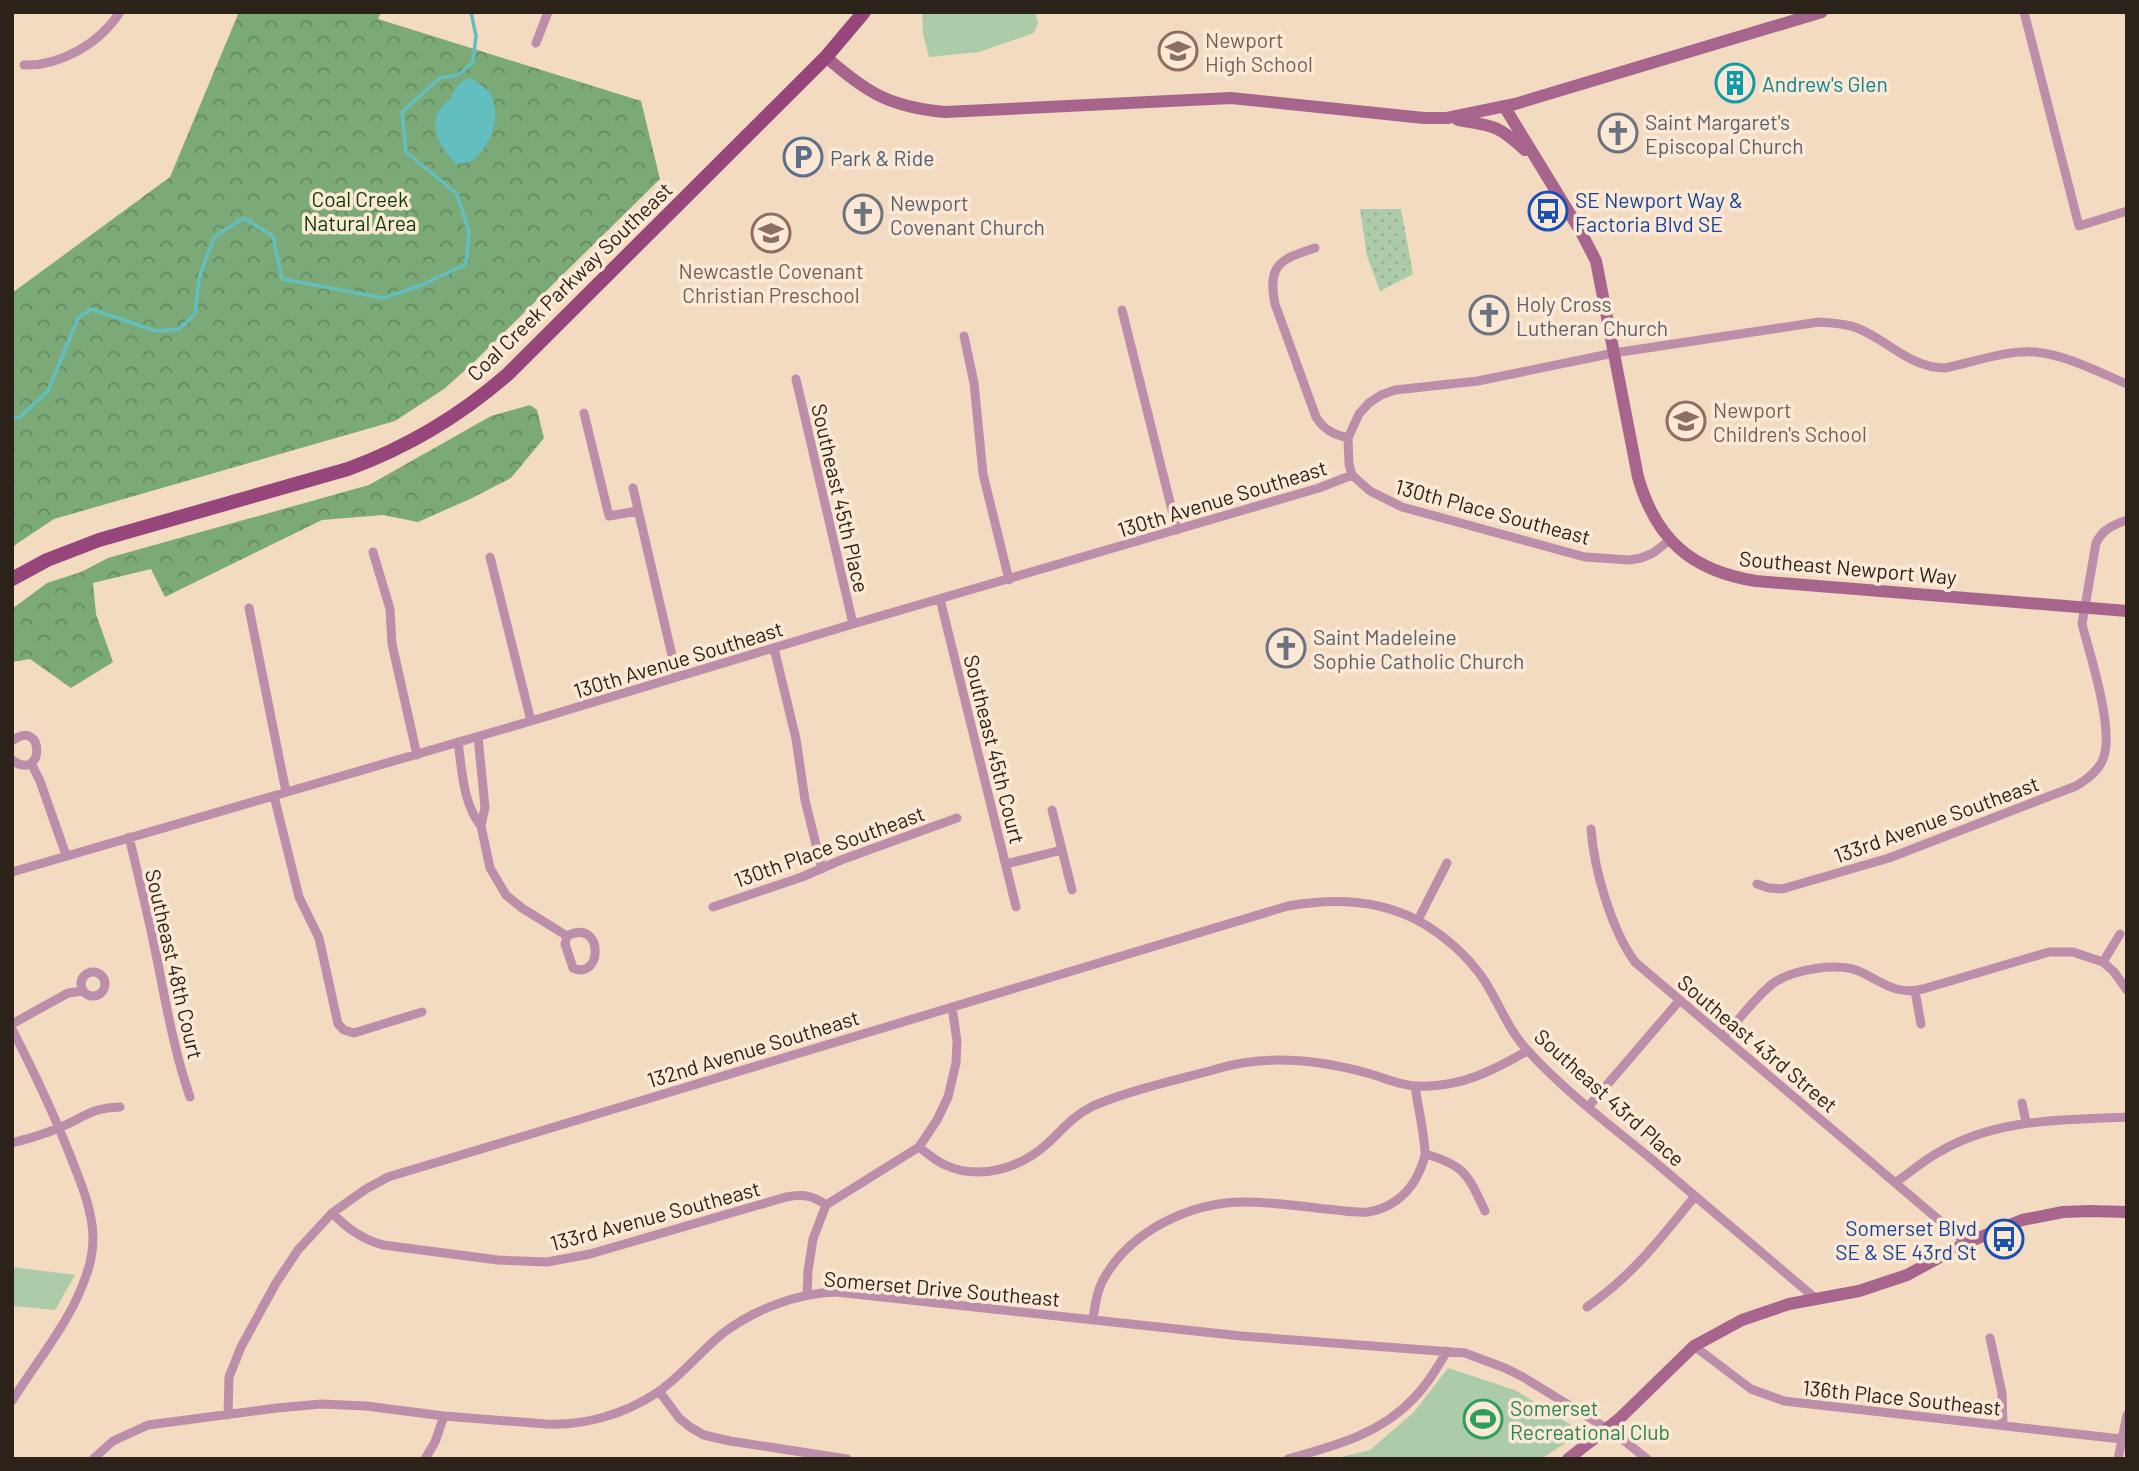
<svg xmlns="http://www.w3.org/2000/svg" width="2139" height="1471" font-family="Barlow,sans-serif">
	<defs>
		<pattern id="forest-crowns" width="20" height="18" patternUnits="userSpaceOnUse" patternTransform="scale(1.75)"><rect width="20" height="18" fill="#7baa78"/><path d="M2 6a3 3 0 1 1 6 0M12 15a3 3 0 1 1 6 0" fill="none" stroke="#658a62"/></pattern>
		<pattern id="garden-dots" width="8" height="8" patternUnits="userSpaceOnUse" patternTransform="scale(1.75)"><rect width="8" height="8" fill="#accba9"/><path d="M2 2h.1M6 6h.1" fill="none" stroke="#94ae91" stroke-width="1.8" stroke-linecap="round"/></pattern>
	</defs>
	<rect width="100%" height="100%" fill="#f3dbc2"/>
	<!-- forest -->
	<path fill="url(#forest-crowns)" d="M239,12H381L378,19L641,101L660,179L472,364L444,389L395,421L54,519L12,547V293L170,177Z
		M530,405L537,410L544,438L511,478L470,499L418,522L383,515L322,520L165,597L151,569L93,583L96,614L113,662L71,688L30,659L12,662V609L47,583L81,572L108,558L369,485L491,416Z"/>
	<!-- park -->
	<path fill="#accba9" d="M922,12H1035L1038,22L1034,33L979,52L929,57L923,34Z
		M12,1267L75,1275L55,1310L12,1306Z
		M1448,1368L1515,1390L1571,1425L1576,1436L1541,1459H1333L1370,1450L1414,1412Z"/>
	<!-- garden -->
	<path fill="url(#garden-dots)" d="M1360,209H1401L1413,274L1380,291L1367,256Z"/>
	<!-- water -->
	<path fill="#62bebf" d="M470,78C476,82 484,86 488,91C504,110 491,147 473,160C468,163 463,163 457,164C443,153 427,127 440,109C443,104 448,102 451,97C456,88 460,80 470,78Z"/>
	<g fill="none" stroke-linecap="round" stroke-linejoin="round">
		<!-- stream -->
		<path stroke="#62bebf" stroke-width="3.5" d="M12,418L20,417L48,391L78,318L91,309L156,331L179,329L195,314L199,278L214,237L244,218L273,236L282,279L384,298L422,285L466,264L469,232L457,194L406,152L402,112L440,78L458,75L473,62L476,36L471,12"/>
		<!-- street -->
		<path stroke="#bc8ea9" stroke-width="9" d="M2024,12L2079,226L2127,211
			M536,43L548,12
			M24,65C61,66 100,43 120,12
			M1315,248C1280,259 1267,265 1275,304L1316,417C1324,430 1333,434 1348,438
			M1122,310L1177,530
			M964,336L974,383L983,474L1009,580
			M796,379L853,624
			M584,413L609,516L638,511
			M633,488L677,677
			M1670,540L1653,553L1641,558L1630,560L1585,557L1402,507L1370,491L1352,475L1349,464L1348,438L1359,414L1369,403L1381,395L1395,390L1478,381L1614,353L1819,322C1832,323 1845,323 1857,328C1888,340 1910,368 1945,368C1974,362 2005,350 2035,352C2067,355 2098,372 2127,384
			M373,552L390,609L392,644L417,755
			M490,557L531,721
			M940,599L1016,907
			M249,608L286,792
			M774,648L796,739L805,800L822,869
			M478,737L485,807L481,826L490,868L506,895L522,908L567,936L565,944L573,968C603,981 604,917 567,936
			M12,741C45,716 45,784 12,760
			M458,742C462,770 463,804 481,826
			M31,763L40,781L66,855
			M274,796L299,897L319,938L338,1024L344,1030L354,1033L422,1012
			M1052,810L1072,890
			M1591,829C1594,869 1611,929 1635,962L1966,1243
			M129,837C138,874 147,911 155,949C165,998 173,1048 190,1097
			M1006,864L1062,850
			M12,872L531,721L853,624L1319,488L1352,475
			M1757,884L1769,888L1782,889L1889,858L2076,786C2086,780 2098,772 2103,759C2115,731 2090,655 2082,624L2096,543C2103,529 2113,525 2127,520
			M713,907L802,877L841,860L957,818
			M1418,920L1447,863
			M2120,934L2103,962L2114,972L2127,990
			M81 984a12 12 0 1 1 24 0a12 12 0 1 1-24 0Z
			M1915,991L1921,1024
			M12,1024L68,993L83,991
			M12,1029C33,1070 53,1112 70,1155C80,1181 92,1208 93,1236C93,1248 91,1262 87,1273C72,1320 38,1359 12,1401
			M1723,1037C1739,1020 1753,1000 1771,985C1791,969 1840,961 1863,973C1885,984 1897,995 1923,989L2049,952H2073L2103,962
			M2022,1103L2026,1122
			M1588,1107L1679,1001
			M12,1143C27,1139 42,1135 56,1129C83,1119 88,1108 120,1107
			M919,1147C927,1153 936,1161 945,1165C980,1181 1021,1168 1048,1143C1063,1129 1074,1115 1093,1106C1133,1089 1178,1080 1220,1068C1268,1054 1319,1060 1367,1073C1383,1077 1401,1086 1418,1086C1459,1088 1493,1071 1527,1051
			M1425,1154C1465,1165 1468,1175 1485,1211
			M1896,1182C1911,1172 1925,1159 1941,1151C1997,1118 2064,1120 2127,1117
			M332,1213C348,1229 362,1239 383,1245L498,1260L547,1262L590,1254L786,1197C803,1194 812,1195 826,1205
			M807,1295L808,1271L813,1239L826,1205L919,1147L937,1120L948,1097L956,1063L957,1041L952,1007
			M1587,1307C1631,1277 1662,1237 1695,1196
			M1093,1319C1095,1306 1096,1294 1102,1282C1128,1232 1189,1202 1245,1202C1275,1202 1306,1207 1336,1210C1346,1211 1357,1213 1368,1212C1388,1209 1405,1197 1415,1180C1419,1173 1423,1164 1425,1155C1426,1142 1417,1102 1415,1086
			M1990,1338L2002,1393L2003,1425
			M1694,1346L1751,1389L1784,1401L2121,1439
			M659,1391L679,1418L690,1427L704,1435L730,1441L847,1459
			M228,1415L229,1377L241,1347L276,1283L298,1250L332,1213L366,1189L388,1177L1288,906C1332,898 1377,899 1417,920C1443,934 1468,956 1484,980C1499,1003 1509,1032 1529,1052C1565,1091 1608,1124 1649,1157C1705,1204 1760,1251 1815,1298
			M93,1459L113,1441L148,1425L277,1408L321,1404L366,1406L444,1416L546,1424C585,1426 625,1414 658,1392C681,1376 700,1352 722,1334C753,1310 797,1293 836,1292L1241,1336L1465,1353L1505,1368L1523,1377L1616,1434L1647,1459
			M425,1459L435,1442L444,1416
			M1288,1459C1333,1446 1379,1435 1413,1399C1427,1385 1437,1368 1447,1351
			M2118,1459L2127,1415"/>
		<!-- secondary -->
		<path stroke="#a7658e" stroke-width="12" d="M826,57C867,93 890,107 945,112L1231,98L1424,118H1447L1515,104L1822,12
			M1504,106L1581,232L1596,261L1638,477C1656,540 1692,571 1756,581L2127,611
			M1458,120C1494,126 1498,125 1525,150
			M1568,1459L1619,1419L1694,1346L1742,1320L1789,1304L1859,1291L1907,1275L1966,1243L2022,1220L2063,1212L2090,1211L2127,1212"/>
		<!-- primary -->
		<path stroke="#97467b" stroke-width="14" d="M12,579L47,560L99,540L348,469C408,447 460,416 508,374L826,57L864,12"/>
	</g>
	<!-- icons -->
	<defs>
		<symbol id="school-ring" viewBox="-11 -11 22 22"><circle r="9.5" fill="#fce9d5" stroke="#8d6e63" stroke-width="1.5"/><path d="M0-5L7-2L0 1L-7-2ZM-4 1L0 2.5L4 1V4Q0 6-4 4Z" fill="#8d6e63"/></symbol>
		<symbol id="building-ring" viewBox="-11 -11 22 22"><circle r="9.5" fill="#fce9d5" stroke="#0f9aa8" stroke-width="1.5"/><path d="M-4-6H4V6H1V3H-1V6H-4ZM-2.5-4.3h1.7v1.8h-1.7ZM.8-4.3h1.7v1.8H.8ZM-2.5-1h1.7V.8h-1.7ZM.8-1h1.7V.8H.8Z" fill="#0f9aa8"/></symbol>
		<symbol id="church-ring" viewBox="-11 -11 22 22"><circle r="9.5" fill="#fce9d5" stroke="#6b7280" stroke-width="1.5"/><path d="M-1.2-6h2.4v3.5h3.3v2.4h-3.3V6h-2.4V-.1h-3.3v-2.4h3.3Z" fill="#6b7280"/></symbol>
		<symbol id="parking-ring" viewBox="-11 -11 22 22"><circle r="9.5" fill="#fce9d5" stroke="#5c6f8a" stroke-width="1.5"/><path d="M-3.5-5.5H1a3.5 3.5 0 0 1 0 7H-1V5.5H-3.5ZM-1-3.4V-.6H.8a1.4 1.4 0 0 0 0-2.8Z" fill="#5c6f8a"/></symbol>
		<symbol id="bus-ring" viewBox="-11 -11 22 22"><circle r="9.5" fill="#fce9d5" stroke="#1a4fb4" stroke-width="1.5"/><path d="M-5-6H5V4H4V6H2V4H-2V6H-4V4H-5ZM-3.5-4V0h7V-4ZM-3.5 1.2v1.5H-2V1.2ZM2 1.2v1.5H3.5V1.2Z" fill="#1a4fb4"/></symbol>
		<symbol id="stadium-ring" viewBox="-11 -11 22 22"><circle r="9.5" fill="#fce9d5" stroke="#2e9e5b" stroke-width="1.5"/><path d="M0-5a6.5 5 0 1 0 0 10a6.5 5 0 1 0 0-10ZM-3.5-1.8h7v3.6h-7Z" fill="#2e9e5b"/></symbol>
	</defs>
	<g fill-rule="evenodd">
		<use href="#school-ring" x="1156" y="29" width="44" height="44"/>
		<use href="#building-ring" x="1713" y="61" width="44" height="44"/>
		<use href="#church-ring" x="1596" y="111" width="44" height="44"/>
		<use href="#parking-ring" x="781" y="135" width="44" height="44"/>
		<use href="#bus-ring" x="1526" y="189" width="44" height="44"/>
		<use href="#church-ring" x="841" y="192" width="44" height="44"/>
		<use href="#school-ring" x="749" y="211" width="44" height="44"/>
		<use href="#church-ring" x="1467" y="293" width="44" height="44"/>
		<use href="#school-ring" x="1664" y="399" width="44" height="44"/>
		<use href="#church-ring" x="1264" y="626" width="44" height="44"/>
		<use href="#bus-ring" x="1982" y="1217" width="44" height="44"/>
		<use href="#stadium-ring" x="1461" y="1397" width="44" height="44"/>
	</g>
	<g text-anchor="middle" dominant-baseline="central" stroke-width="7" stroke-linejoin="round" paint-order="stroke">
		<!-- education labels -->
		<g font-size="21" fill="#785e54" stroke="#fce9d5" text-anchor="start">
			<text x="1205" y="39">Newport<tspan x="1205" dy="24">High School</tspan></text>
			<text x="771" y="270" text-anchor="middle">Newcastle Covenant<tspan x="771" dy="24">Christian Preschool</tspan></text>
			<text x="1713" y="409">Newport<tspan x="1713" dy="24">Children's School</tspan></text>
		</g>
		<!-- culture labels -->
		<g font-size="21" fill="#0d838f" stroke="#fce9d5" text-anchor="start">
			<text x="1762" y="83">Andrew's Glen</text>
		</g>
		<!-- worship labels -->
		<g font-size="21" fill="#5b616d" stroke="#fce9d5" text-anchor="start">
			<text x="1645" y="121">Saint Margaret's<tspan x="1645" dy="24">Episcopal Church</tspan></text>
			<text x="890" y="202">Newport<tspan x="890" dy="24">Covenant Church</tspan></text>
			<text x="1516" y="303">Holy Cross<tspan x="1516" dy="24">Lutheran Church</tspan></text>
			<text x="1313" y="636">Saint Madeleine<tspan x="1313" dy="24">Sophie Catholic Church</tspan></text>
		</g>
		<!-- service labels -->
		<g font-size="21" fill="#4e5e75" stroke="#fce9d5" text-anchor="start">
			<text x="830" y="157">Park &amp; Ride</text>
		</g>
		<!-- park labels -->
		<g font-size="21" fill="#083b09" stroke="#fce9d5">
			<text x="360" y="198">Coal Creek<tspan x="360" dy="24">Natural Area</tspan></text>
		</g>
		<!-- transit labels -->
		<g font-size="21" fill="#164399" stroke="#fce9d5" text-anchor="start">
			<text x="1575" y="199">SE Newport Way &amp;<tspan x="1575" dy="24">Factoria Blvd SE</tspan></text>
			<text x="1977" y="1227" text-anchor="end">Somerset Blvd<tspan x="1977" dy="24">SE &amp; SE 43rd St</tspan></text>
		</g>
		<!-- street labels -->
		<g font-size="21" fill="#2b2219" stroke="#fce9d5">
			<text transform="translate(569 281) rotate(-44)">Coal Creek Parkway Southeast</text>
			<text transform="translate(841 498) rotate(77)">Southeast 45th Place</text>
			<text transform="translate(1222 498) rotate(-17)">130th Avenue Southeast</text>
			<text transform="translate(1493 511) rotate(15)">130th Place Southeast</text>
			<text transform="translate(1848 567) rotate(5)">Southeast Newport Way</text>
			<text transform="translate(678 659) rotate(-17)">130th Avenue Southeast</text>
			<text transform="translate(995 749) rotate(76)">Southeast 45th Court</text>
			<text transform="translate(1936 819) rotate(-20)">133rd Avenue Southeast</text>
			<text transform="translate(829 846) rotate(-20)">130th Place Southeast</text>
			<text transform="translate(175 964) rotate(77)">Southeast 48th Court</text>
			<text transform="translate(1758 1043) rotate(40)">Southeast 43rd Street</text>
			<text transform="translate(753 1048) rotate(-17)">132nd Avenue Southeast</text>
			<text transform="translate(1610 1097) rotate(42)">Southeast 43rd Place</text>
			<text transform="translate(655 1215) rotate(-15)">133rd Avenue Southeast</text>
			<text transform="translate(942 1288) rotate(5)">Somerset Drive Southeast</text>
			<text transform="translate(1902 1397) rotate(6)">136th Place Southeast</text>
		</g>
		<!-- leisure labels -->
		<g font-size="21" fill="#27864d" stroke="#fce9d5" text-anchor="start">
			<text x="1510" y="1407">Somerset<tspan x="1510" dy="24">Recreational Club</tspan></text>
		</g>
	</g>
	<!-- border -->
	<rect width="2139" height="1471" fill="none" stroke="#2b2219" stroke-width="28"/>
</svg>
